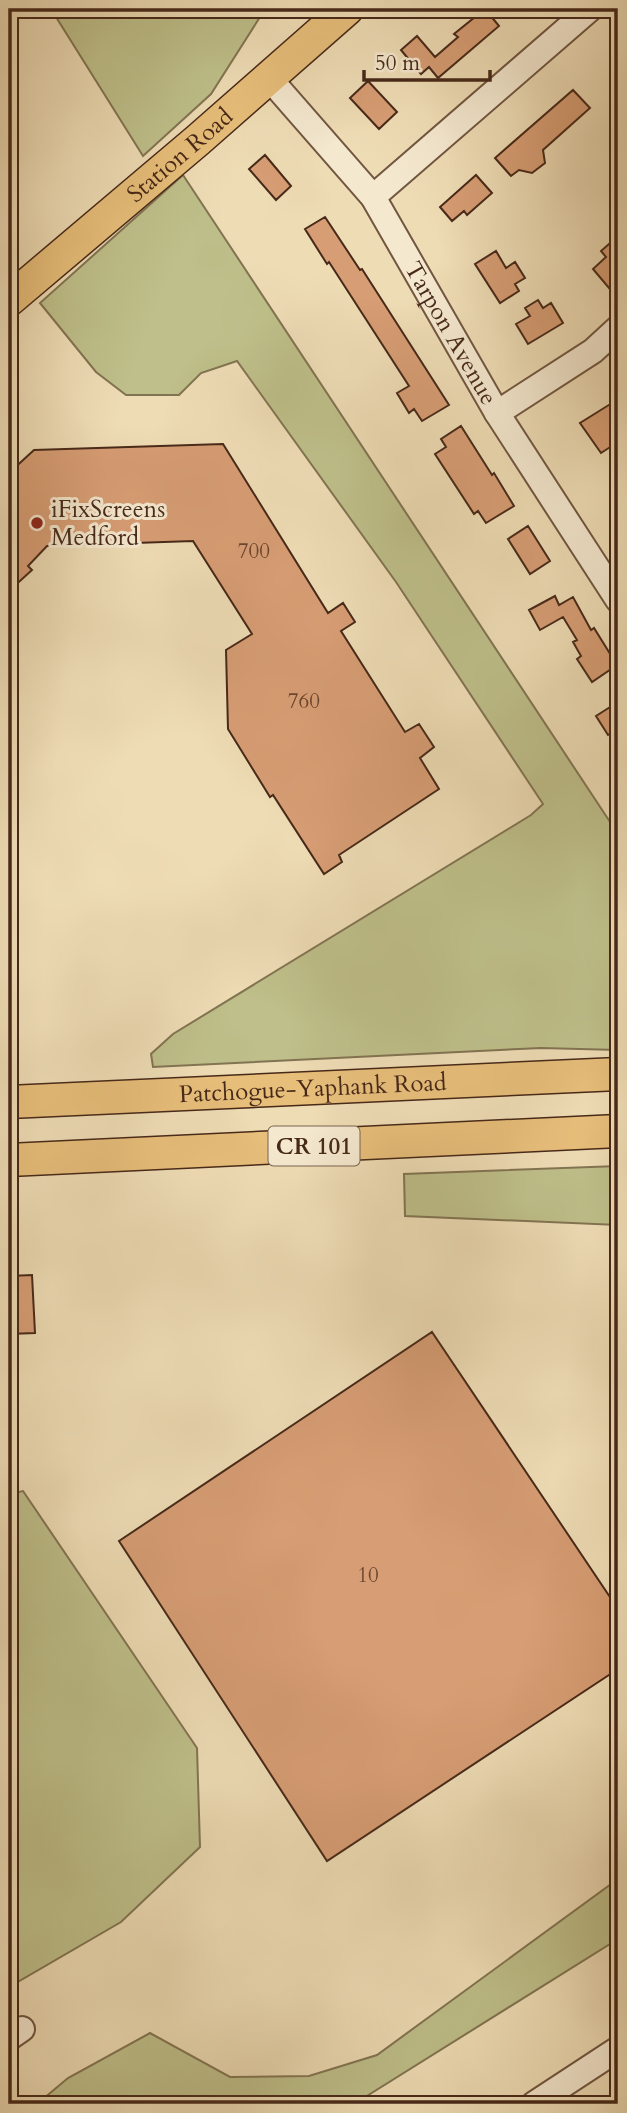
<svg xmlns="http://www.w3.org/2000/svg" width="627" height="2113" font-family="Cardo,serif">
	<rect width="100%" height="100%" fill="#eedcb5"/>
	<filter id="stains"><feTurbulence type="fractalNoise" baseFrequency=".00286" numOctaves="4"/><feColorMatrix values="0 0 0 0 .2 0 0 0 0 .09 0 0 0 0 .02 0 0 0 .5 -.17"/></filter>
	<radialGradient id="worn" r=".72"><stop offset=".6" stop-color="#630" stop-opacity="0"/><stop offset="1" stop-color="#630" stop-opacity=".3"/></radialGradient>
	<!-- green -->
	<path fill="#bebf8a" stroke="#827452" stroke-width="2" d="M51,9H276L260,17L211,94L143,156Z
		M183,175L618,834V1050L541,1048L153,1067L151,1054L173,1034L531,815L543,804L396,582L237,361L201,373L179,395H126L96,372L40,303Z
		M618,1166V1225L405,1216L404,1174Z
		M23,1491L197,1748L200,1847L121,1922L9,1987V1494Z
		M618,1879V1939L354,2104L309,2102L305,2104H37L68,2078L150,2033L230,2077L309,2076L377,2055Z"/>
	<!-- building -->
	<path fill="#d79d74" stroke="#472919" stroke-width="2" d="M485,9L499,26L438,78L429,67L421,74L401,50L417,36L435,57L458,37L454,34Z
		M368,81L397,112L379,129L350,98Z
		M573,90L590,108L543,150L545,163L532,173L519,170L511,176L495,158Z
		M265,155L291,186L276,200L249,169Z
		M476,175L492,193L467,215L464,211L452,221L440,207Z
		M325,217L360,270L362,269L449,405L422,421L414,409L409,413L397,393L409,386L329,262L327,264L305,229Z
		M618,236V279L609,288L593,269L606,257L601,251Z
		M496,251L506,268L515,262L525,278L515,284L519,291L500,303L475,264Z
		M538,300L543,308L551,303L563,323L528,344L516,324L530,316L525,308Z
		M612,403L618,412V442L601,453L580,423Z
		M461,426L492,475L494,473L514,506L486,523L478,511L474,514L435,454L446,447L441,439Z
		M223,444L328,613L343,603L355,622L341,631L405,732L419,724L434,747L420,758L439,789L339,855L342,862L324,874L273,795L270,797L228,729L226,650L252,634L193,541L47,546L28,566L32,570L9,591V473L34,450Z
		M528,526L550,561L530,574L508,539Z
		M555,596L559,605L573,597L591,630L594,628L617,665L592,682L577,659L581,656L573,642L577,640L563,617L540,630L529,610Z
		M618,702V729L608,735L596,716Z
		M32,1275L35,1333L9,1334V1276Z
		M432,1332L618,1609V1669L327,1861L119,1541Z"/>
	<g fill="none" stroke-linecap="round" stroke-linejoin="round">
		<defs>
			<g id="minor">
				<path id="s1" d="M269,78L373,197L497,413L618,600"/>
				<path d="M373,197L590,9"/>
				<path d="M497,413L593,351L618,328"/>
				<path d="M9,2038L22,2029"/>
				<path d="M534,2104L618,2049"/>
			</g>
			<g id="major">
				<path id="s2" d="M9,300L198,140L347,9"/>
				<path id="s3" d="M9,1102L618,1074"/>
				<path d="M9,1160L618,1131"/>
			</g>
		</defs>
		<!-- minor casing -->
		<use href="#minor" stroke="#715640" stroke-width="28"/>
		<!-- major casing -->
		<use href="#major" stroke="#472919" stroke-width="35"/>
		<!-- minor -->
		<use href="#minor" stroke="#f4e8cf" stroke-width="24"/>
		<!-- major -->
		<use href="#major" stroke="#e7be7a" stroke-width="32"/>
	</g>
	<!-- markers -->
	<circle fill="#8f2418" stroke="#f4e8cf" stroke-width="2.5" cx="37" cy="523" r="7"/>
	<g text-anchor="middle" dominant-baseline="central" stroke-width="6" stroke-linejoin="round" paint-order="stroke">
		<!-- number labels -->
		<g font-size="21" fill="#6b4630">
			<text x="254" y="551">700</text>
			<text x="304" y="701">760</text>
			<text x="368" y="1575">10</text>
		</g>
		<!-- shield labels -->
		<rect fill="#f4e8cf" stroke="#7b6250" stroke-width="2" x="268.5" y="1126.5" width="91" height="39" rx="5"/>
		<g font-size="23" font-weight="bold" fill="#472919">
			<text x="314" y="1146">CR 101</text>
		</g>
		<!-- street labels -->
		<g font-size="24" fill="#472919" stroke="#f4e8cf">
			<text stroke="none"><textPath href="#s2" startOffset="224">Station Road</textPath></text>
			<text stroke="none"><textPath href="#s1" startOffset="315">Tarpon Avenue</textPath></text>
			<text stroke="none"><textPath href="#s3" startOffset="304">Patchogue-Yaphank Road</textPath></text>
		</g>
		<!-- poi labels -->
		<g font-size="24" fill="#472919" stroke="#f4e8cf" text-anchor="start">
			<text x="51" y="509">iFixScreens<tspan x="51" dy="28">Medford</tspan></text>
		</g>
	</g>
	<!-- margin -->
	<rect width="627" height="2113" fill="none" stroke="#eedcb5" stroke-width="35"/>
	<rect x="10" y="10" width="606" height="2092" fill="none" stroke="#472919" stroke-width="3.5"/>
	<rect x="18" y="18" width="592" height="2078" fill="none" stroke="#472919" stroke-width="2"/>
	<!-- scale -->
	<path d="M364 70v10h126v-10" fill="none" stroke="#472919" stroke-width="3.5"/>
	<text x="375" y="70" font-size="21" fill="#472919" stroke="#f4e8cf" stroke-width="5" paint-order="stroke">50 m</text>
	<rect width="100%" height="100%" filter="url(#stains)"/>
	<rect width="100%" height="100%" fill="url(#worn)"/>
</svg>
